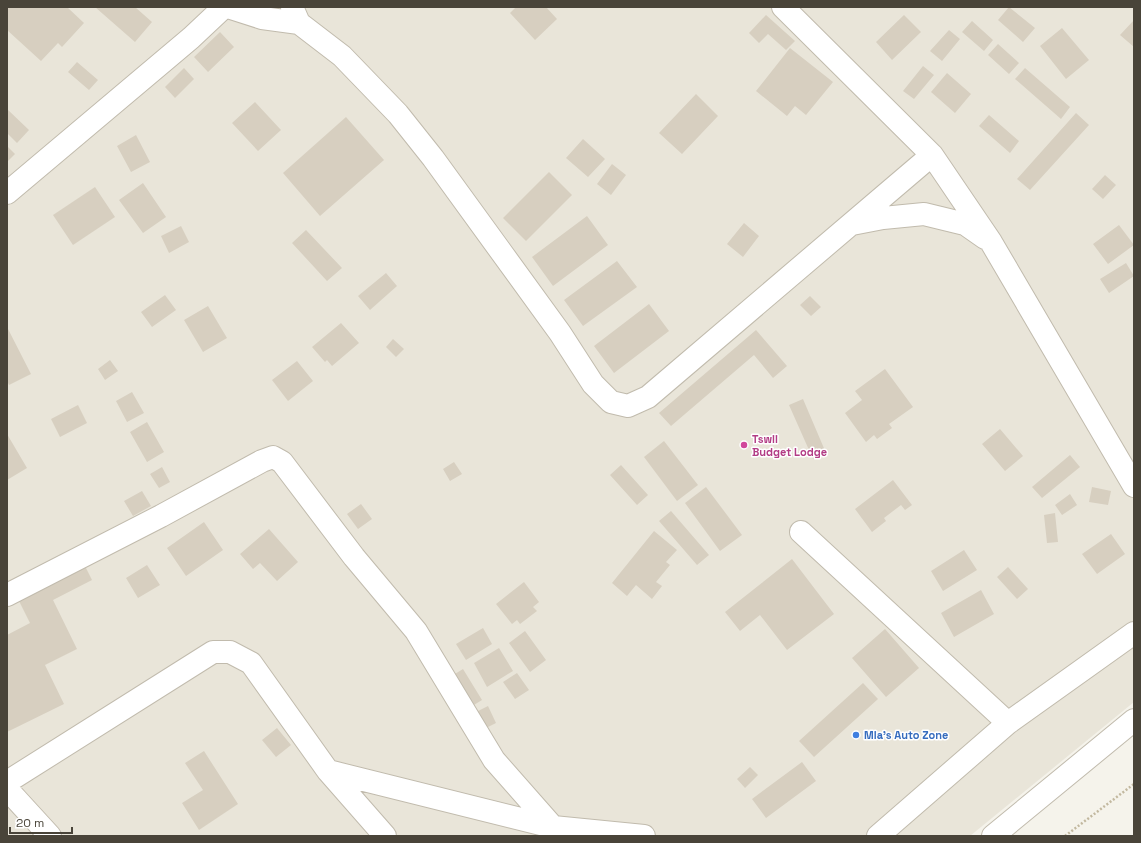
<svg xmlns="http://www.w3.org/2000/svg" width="1141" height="843" font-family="'Space Grotesk',sans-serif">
	<rect width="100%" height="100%" fill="#f5f3eb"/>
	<!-- residential -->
	<path fill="#e9e5d9" d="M7,7H1134V702L970,836H7Z"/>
	<!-- building -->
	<path fill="#d7cfc0" d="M7,7H67L84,23L62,47L58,43L41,61L7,30Z
		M95,7H135L152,22L135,42Z
		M516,7H546L557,19L535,40L510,13Z
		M1009,7L1035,28L1023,42L998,20Z
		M766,15L795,41L786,50L768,34L759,43L749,33Z
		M904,15L921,32L892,60L876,42Z
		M1134,20V47L1120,35Z
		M972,21L993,40L984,51L962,32Z
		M1062,28L1089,60L1066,79L1040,46Z
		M949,30L960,39L942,61L930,51Z
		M220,32L234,47L208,72L194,57Z
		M998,44L1019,63L1009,74L988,55Z
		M790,48L833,82L806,115L795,106L787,116L756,91Z
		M77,62L98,80L89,90L68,72Z
		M923,66L934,75L914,99L903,91Z
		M184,68L194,79L175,98L165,87Z
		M1025,68L1070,107L1061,119L1015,79Z
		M947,73L971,94L955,113L931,92Z
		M696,94L718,116L682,154L659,133Z
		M255,102L281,130L258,151L232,123Z
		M7,109L29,130L17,143L7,133Z
		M1076,113L1089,125L1030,190L1017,179Z
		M989,115L1019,141L1010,153L979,126Z
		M346,117L384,160L320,216L283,173Z
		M136,135L150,162L131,172L117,146Z
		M583,139L605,159L588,177L566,158Z
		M7,146L15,154L7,162Z
		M612,164L626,175L611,195L597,184Z
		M549,172L572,195L526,241L503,218Z
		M1105,175L1116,185L1103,199L1092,189Z
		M143,183L166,217L143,233L119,200Z
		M95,187L115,217L73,245L53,215Z
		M587,216L608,245L553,286L532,257Z
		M744,223L759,236L743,257L727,244Z
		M1119,225L1134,245L1108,264L1093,244Z
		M181,226L189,242L169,253L161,236Z
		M306,230L342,268L327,281L292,243Z
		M617,261L637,287L583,326L564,300Z
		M1126,263L1134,276L1109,293L1100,279Z
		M386,273L397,286L370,310L358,296Z
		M165,295L176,310L152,327L141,312Z
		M810,296L821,307L811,316L800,305Z
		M649,304L669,331L614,373L594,346Z
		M208,306L227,338L203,352L184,320Z
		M341,323L359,343L332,366L327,360L325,362L312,347Z
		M7,327L31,374L9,385L7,381Z
		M756,330L787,366L773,378L754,355L671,426L659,413Z
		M393,339L404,349L396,357L386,347Z
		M110,360L118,371L105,380L98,369Z
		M297,361L313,381L288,401L272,380Z
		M885,369L913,407L889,424L892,428L877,439L874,435L866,442L845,413L862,400L855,391Z
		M132,392L144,413L127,422L116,401Z
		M803,399L826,453L813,459L789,405Z
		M78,405L87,423L60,437L51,419Z
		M147,422L164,452L147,462L130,432Z
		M1000,429L1023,456L1005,471L982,444Z
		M7,434L27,468L7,480Z
		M664,441L698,485L677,501L644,457Z
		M1070,455L1080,467L1042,498L1032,487Z
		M454,462L462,474L450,481L443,469Z
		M621,465L648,495L637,505L610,475Z
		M162,467L170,482L159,488L150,474Z
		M893,480L912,505L905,510L901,505L884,518L886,521L872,532L855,509Z
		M706,487L742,535L720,551L685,503Z
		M1092,487L1111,491L1108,505L1089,502Z
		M142,491L151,506L133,516L124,501Z
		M1070,494L1077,505L1062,515L1055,505Z
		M361,504L372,519L358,529L347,514Z
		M671,511L709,555L697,565L659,521Z
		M1055,513L1058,542L1047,543L1044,515Z
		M204,522L223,550L186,576L167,548Z
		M269,529L298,562L277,581L260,563L253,569L240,554Z
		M654,531L677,550L666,562L670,565L656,582L662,586L652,599L636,585L627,596L612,583Z
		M1111,534L1125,554L1097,574L1082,554Z
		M964,550L977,570L943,591L931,571Z
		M792,559L834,614L787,650L760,615L740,631L725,612Z
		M83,562L92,580L53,600L77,649L45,665L64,704L7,732V635L30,623L16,595Z
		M147,565L160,585L138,598L126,578Z
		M1008,567L1028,589L1017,599L997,577Z
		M524,582L539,602L533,607L537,611L520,624L517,620L512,624L496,604Z
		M981,590L994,614L954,637L941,613Z
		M483,628L492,644L466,660L456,644Z
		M885,629L919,668L886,697L852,658Z
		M525,631L546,660L530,672L509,643Z
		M499,648L513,671L487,687L474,663Z
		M463,669L482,700L469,708L450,677Z
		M517,673L529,690L515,699L503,682Z
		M863,683L878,699L814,757L799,741Z
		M488,706L496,723L482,730L474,713Z
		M277,728L291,745L276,757L262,740Z
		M204,751L238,804L199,830L182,803L203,790L185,763Z
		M802,762L816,781L766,818L752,799Z
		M750,767L758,775L745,788L737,779Z"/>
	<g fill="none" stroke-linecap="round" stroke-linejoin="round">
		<defs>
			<path id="minor" d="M228,7L262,18L299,23
				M292,7L299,23L342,56L398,114L433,158L560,333L593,384L611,402L628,406L648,397L932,155
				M783,7L932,155L991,242L1134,486
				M7,193L191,38L224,7
				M852,224L883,218L924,214L965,224L985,238
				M801,532L1008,723
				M7,595L161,516L262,461L273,457L282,462L354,557L416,631L494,760L553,827
				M328,771L553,827L644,836
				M7,782L213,652H230L251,663L328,771L385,836
				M7,789L50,836
				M878,836L1008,723L1134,633
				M993,836L1134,720"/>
		</defs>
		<!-- minor casing -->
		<use href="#minor" stroke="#c1bbad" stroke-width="24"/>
		<!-- path -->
		<path stroke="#c2b89f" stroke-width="2.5" stroke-dasharray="2 2" stroke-linecap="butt" d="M1065,836L1134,784"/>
		<!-- minor -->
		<use href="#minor" stroke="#fff" stroke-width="22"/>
	</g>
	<!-- markers -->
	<circle fill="#d1479c" stroke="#fff" stroke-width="1.5" cx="744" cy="445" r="4"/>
	<circle fill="#3f7fe0" stroke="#fff" stroke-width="1.5" cx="856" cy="735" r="4"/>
	<g text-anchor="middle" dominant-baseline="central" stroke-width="3" stroke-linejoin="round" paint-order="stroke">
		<!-- hotel labels -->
		<g font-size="11" font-weight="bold" fill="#b23c85" stroke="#fff" text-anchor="start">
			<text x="752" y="439">Tswii<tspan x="752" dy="13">Budget Lodge</tspan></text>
		</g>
		<!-- shop labels -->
		<g font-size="11" font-weight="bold" fill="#366cbe" stroke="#fff" text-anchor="start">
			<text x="864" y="735">Mia's Auto Zone</text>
		</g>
	</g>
	<!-- border -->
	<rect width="1141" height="843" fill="none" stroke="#494439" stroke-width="16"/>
	<!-- scale -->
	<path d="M10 827v6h62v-6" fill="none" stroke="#494439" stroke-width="2"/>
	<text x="16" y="827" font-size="12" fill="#494439" stroke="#ffffff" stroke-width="3" paint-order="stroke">20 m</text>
</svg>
